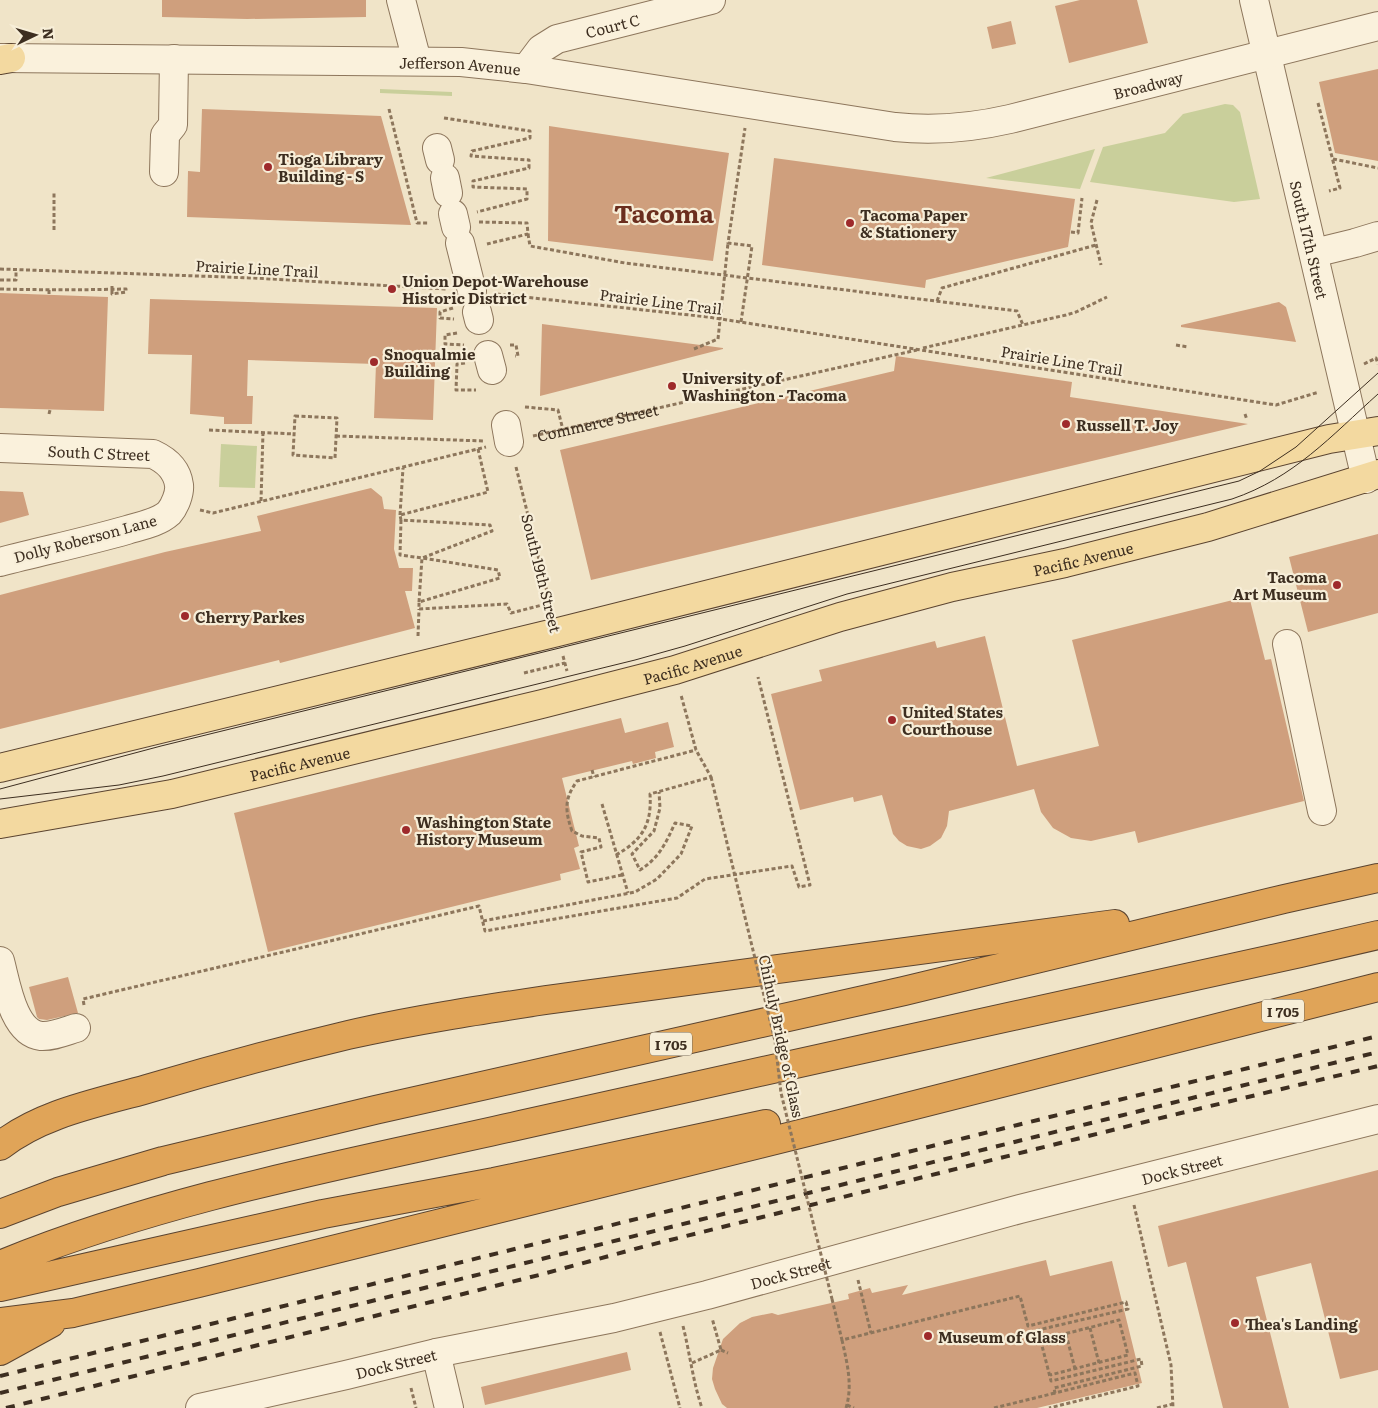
<svg xmlns="http://www.w3.org/2000/svg" width="1378" height="1408" font-family="Literata,serif">
	<rect width="100%" height="100%" fill="#f0e4c8"/>
	<!-- green -->
	<path fill="#c9cf9b" d="M380,89L452,92V96L380,93Z
		M1225,104L1233,105L1240,112L1260,199L1234,202L1090,182L1103,147L1165,133L1183,114Z
		M1095,149L1080,189L986,178Z
		M221,444L257,446L255,488L219,487Z"/>
	<!-- building -->
	<path fill="#cf9f7d" d="M162,0H366V17L247,19L162,17Z
		M1080,0H1137L1148,43L1069,63L1055,6Z
		M1011,21L1016,44L992,49L987,27Z
		M1378,69V161L1335,153L1319,82Z
		M202,109L381,116L411,225L187,217L188,171L200,172Z
		M549,126L729,153L713,261L548,241Z
		M774,158L1075,199L1068,247L926,280L925,288L762,265Z
		M0,293L108,297L104,411L0,408Z
		M150,299L437,308L433,420L374,418L376,364L248,360L247,396H253L252,424H224V417L190,414L192,355L148,354Z
		M1279,302L1286,307L1296,342L1181,327V325Z
		M542,324L723,348V349L540,396Z
		M896,356L1072,382L1070,397L1248,424L591,580L560,450L894,371Z
		M371,488L382,497L384,509L396,510L394,549L399,568H413L412,591H405L415,628L280,663L279,660L0,729V595L165,552L261,531L257,516Z
		M0,491L23,492L29,515L0,523Z
		M1378,534V613L1308,632L1289,557Z
		M1249,596L1265,660L1271,659L1304,801L1138,843L1135,831L1091,841L1071,838L1053,828L1041,812L1034,789L949,811L947,826L941,838L930,846L921,849L907,846L899,841L893,834L882,795L854,802L853,797L800,810L771,694L822,681L819,670L935,641L937,648L985,636L1017,766L1099,746L1072,640Z
		M621,718L625,733L668,722L674,747L655,752L656,758L633,764L632,761L562,778L579,846L574,848L580,869L560,874L561,880L268,952L234,813Z
		M68,977L78,1013L47,1020L39,1019L37,1017L29,987Z
		M1378,1170V1370L1340,1379L1311,1263L1256,1277L1289,1408H1223L1186,1262L1168,1267L1158,1226Z
		M1046,1260L1050,1276L1112,1261L1142,1383L1037,1408H727L722,1404L715,1389L712,1379L713,1368L723,1339L740,1323L752,1317L772,1313L778,1315L849,1299L848,1294L870,1288L872,1293L908,1285L902,1295Z
		M627,1352L631,1370L485,1405L481,1387Z"/>
	<g fill="none" stroke-linecap="round" stroke-linejoin="round">
		<defs>
			<g id="minor">
				<path d="M401,0L417,61"/>
				<path id="s2" d="M1254,0L1366,479"/>
				<path id="s3" d="M0,58L461,62L526,69L895,127C934,131 971,128 1010,119L1378,26"/>
				<path id="s4" d="M526,69L541,49L557,39L711,0"/>
				<path d="M437,148L440,160"/>
				<path d="M164,172L165,135L173,125L174,59"/>
				<path d="M445,178L448,193"/>
				<path d="M453,214L456,227"/>
				<path d="M460,243L472,291"/>
				<path d="M1314,253L1355,243L1378,236"/>
				<path d="M477,312L479,320"/>
				<path d="M488,355L492,370"/>
				<path d="M506,425L509,442"/>
				<path id="s5" d="M0,448L153,454C166,460 177,469 179,485C180,493 175,506 169,513C158,523 140,526 127,530C85,542 42,551 0,562"/>
				<path d="M1287,644L1322,811"/>
				<path d="M0,961C6,983 13,1033 41,1036C52,1037 66,1031 76,1028"/>
				<path d="M436,1353L449,1408"/>
				<path id="s6" d="M200,1408L346,1375L436,1353L614,1318L707,1295L1020,1209L1378,1119"/>
			</g>
			<g id="major">
				<path d="M0,60L11,58"/>
				<path d="M0,768L558,632L1329,439L1378,431"/>
				<path id="s7" d="M0,824L172,794L542,704L675,670L840,617L952,587L1065,563L1208,527L1378,474"/>
			</g>
			<path id="highway" d="M0,1146C42,1113 98,1103 147,1089C214,1069 281,1051 348,1035C414,1020 480,1010 546,1000L1115,924
				M0,1214L58,1192L163,1161L375,1110L904,991L1284,899L1378,878
				M0,1265C168,1196 349,1164 525,1124C783,1066 1042,1010 1300,953L1378,935
				M0,1287L323,1214L494,1182L766,1124
				M0,1322L73,1313L199,1283L844,1123L1378,987
				M0,1351L51,1323"/>
		</defs>
		<!-- minor casing -->
		<use href="#minor" stroke="#8d765c" stroke-width="30"/>
		<!-- major casing -->
		<use href="#major" stroke="#5b4430" stroke-width="30"/>
		<!-- highway casing -->
		<use href="#highway" stroke="#5b4430" stroke-width="30"/>
		<!-- path -->
		<g stroke="#8d765c" stroke-width="3" stroke-dasharray="4 2.5" stroke-linecap="butt">
			<path d="M1318,103L1340,188L1329,191"/>
			<path d="M389,109L417,223H429"/>
			<path d="M444,118L530,131V138L472,151L471,156L529,160V168L473,181V187L527,189V199L477,212"/>
			<path d="M1333,159L1378,168"/>
			<path d="M1097,200L1091,223L1101,265"/>
			<path d="M479,222L527,223L528,234L487,244"/>
			<path d="M54,230V192"/>
			<path d="M1071,232L1078,233L1082,198"/>
			<path d="M528,234L530,246L625,263L1017,311L1023,325"/>
			<path d="M0,269L254,278L446,289"/>
			<path d="M0,280H16V270"/>
			<path d="M0,289C42,290 84,290 126,289V292L112,294V286"/>
			<path d="M49,290V295"/>
			<path d="M497,294L708,317L1276,405L1319,392"/>
			<path d="M937,301L942,288L1096,245"/>
			<path d="M453,308L440,312V318L454,319"/>
			<path d="M741,322L752,246L728,243L745,128"/>
			<path d="M457,333L445,335V344L464,345"/>
			<path d="M510,345H516L518,356H515"/>
			<path d="M1176,345L1188,347"/>
			<path d="M923,348L1066,315L1076,312L1107,297"/>
			<path d="M694,349L718,339"/>
			<path d="M465,363L457,364L456,390H476"/>
			<path d="M1364,364L1376,358L1378,364"/>
			<path d="M525,407L558,410L563,430"/>
			<path d="M49,414L50,410"/>
			<path d="M1245,414L1247,420"/>
			<path d="M295,416L337,418L335,458L293,455Z"/>
			<path d="M209,430L294,434"/>
			<path d="M336,436L484,441"/>
			<path id="s1" d="M533,436L917,350"/>
			<path d="M478,449L488,492L400,515L401,520L490,525L492,531L422,558L498,570L500,578L419,602V609L507,604L511,613L550,603"/>
			<path d="M516,467L550,604"/>
			<path d="M261,501L263,432"/>
			<path d="M200,510L213,513L486,447"/>
			<path d="M400,515L403,468"/>
			<path d="M401,520L400,555L422,558L419,602"/>
			<path d="M418,636L419,609"/>
			<path d="M563,656L567,671"/>
			<path d="M524,673L565,663"/>
			<path d="M592,770L594,777"/>
			<path d="M602,804L628,893"/>
			<path d="M616,855C642,840 652,825 650,794L711,777L696,750L681,695L680,696"/>
			<path d="M622,875L588,882L581,852L601,847L599,838L582,836L572,831C565,811 564,799 577,781L696,750"/>
			<path d="M483,921L635,892L657,879L681,854L692,826L675,823C666,843 659,858 640,870L632,854L654,831L660,808L659,792"/>
			<path d="M84,1005L83,999L479,906L485,931L677,898L705,879L792,866L799,887L810,885L758,677"/>
			<path d="M1134,1205L1171,1365L1173,1408"/>
			<path d="M858,1280L871,1333"/>
			<path d="M832,1299L842,1340L1020,1296L1028,1326L1126,1302L1128,1309L1038,1330L1051,1381L1141,1359L1142,1366L1054,1388L1055,1393L1135,1373L1138,1386L1049,1408"/>
			<path d="M683,1326C690,1354 693,1382 702,1408"/>
			<path d="M1090,1328L1099,1363"/>
			<path d="M660,1332L680,1408"/>
			<path d="M1066,1334L1075,1369"/>
			<path d="M842,1340C847,1363 853,1385 846,1408"/>
			<path d="M1041,1340L1119,1320L1128,1355L1050,1375"/>
			<path d="M721,1350L728,1353"/>
			<path d="M692,1363L721,1350L712,1318"/>
			<path d="M411,1388L416,1408"/>
			<path d="M847,1405L854,1408"/>
			<path d="M994,1408L1055,1393"/>
			<path d="M1157,1408L1173,1404"/>
		</g>
		<!-- minor -->
		<use href="#minor" stroke="#faf1dc" stroke-width="28"/>
		<!-- major -->
		<use href="#major" stroke="#f3d9a0" stroke-width="28"/>
		<!-- highway -->
		<use href="#highway" stroke="#e0a458" stroke-width="28"/>
		<!-- tram -->
		<path stroke="#3d2e20" stroke-width="1" d="M0,789L161,746L1239,481L1260,471L1296,447L1378,373
			M0,799L119,785L163,776L635,660L685,646L847,594L1232,499C1294,478 1331,436 1378,394"/>
		<!-- rail -->
		<path stroke="#3d2e20" stroke-width="4" stroke-dasharray="9 9" stroke-linecap="butt" d="M0,1376L1378,1036
			M0,1393L1378,1052
			M6,1408L539,1275L646,1246L1181,1113L1378,1066"/>
		<!-- path-bridge -->
		<path stroke="#8d765c" stroke-width="3" stroke-dasharray="4 2.5" stroke-linecap="butt" d="M718,339L728,243
			M711,777L775,1041L781,1093L832,1299"/>
	</g>
	<!-- markers -->
	<g fill="#9e2a2b" stroke="#f7eed8" stroke-width="2">
		<circle cx="268" cy="167" r="5"/>
		<circle cx="850" cy="223" r="5"/>
		<circle cx="392" cy="289" r="5"/>
		<circle cx="374" cy="362" r="5"/>
		<circle cx="672" cy="386" r="5"/>
		<circle cx="1066" cy="424" r="5"/>
		<circle cx="1337" cy="585" r="5"/>
		<circle cx="185" cy="616" r="5"/>
		<circle cx="892" cy="720" r="5"/>
		<circle cx="406" cy="830" r="5"/>
		<circle cx="1235" cy="1323" r="5"/>
		<circle cx="928" cy="1336" r="5"/>
	</g>
	<g text-anchor="middle" dominant-baseline="central" stroke-width="4.5" stroke-linejoin="round" paint-order="stroke">
		<!-- shield labels -->
		<g fill="#f7eed8" stroke="#756857" stroke-width="1">
			<rect x="1262" y="999.5" width="42" height="23" rx="4"/>
			<rect x="650" y="1032.5" width="42" height="23" rx="4"/>
		</g>
		<g font-size="14" font-weight="bold" fill="#3d2e20">
			<text x="1283" y="1011">I 705</text>
			<text x="671" y="1044">I 705</text>
		</g>
		<!-- street labels -->
		<g font-size="15" fill="#3d2e20" stroke="#f7eed8">
			<text stroke="none"><textPath href="#s4" startOffset="101">Court C</textPath></text>
			<text stroke="none"><textPath href="#s3" startOffset="460">Jefferson Avenue</textPath></text>
			<text stroke="none"><textPath href="#s3" startOffset="1158">Broadway</textPath></text>
			<text stroke="none"><textPath href="#s2" startOffset="246">South 17th Street</textPath></text>
			<text transform="translate(257 268) rotate(3)">Prairie Line Trail</text>
			<text transform="translate(661 301) rotate(7)">Prairie Line Trail</text>
			<text transform="translate(1062 360) rotate(9)">Prairie Line Trail</text>
			<text stroke="none"><textPath href="#s1" startOffset="66">Commerce Street</textPath></text>
			<text stroke="none"><textPath href="#s5" startOffset="99">South C Street</textPath></text>
			<text transform="translate(85 538) rotate(-15)">Dolly Roberson Lane</text>
			<text stroke="none"><textPath href="#s7" startOffset="1116">Pacific Avenue</textPath></text>
			<text transform="translate(542 573) rotate(76)">South 19th Street</text>
			<text stroke="none"><textPath href="#s7" startOffset="711">Pacific Avenue</textPath></text>
			<text stroke="none"><textPath href="#s7" startOffset="306">Pacific Avenue</textPath></text>
			<text transform="translate(782 1036) rotate(78)">Chihuly Bridge of Glass</text>
			<text stroke="none"><textPath href="#s6" startOffset="1011">Dock Street</textPath></text>
			<text stroke="none"><textPath href="#s6" startOffset="606">Dock Street</textPath></text>
			<text stroke="none"><textPath href="#s6" startOffset="201">Dock Street</textPath></text>
		</g>
		<!-- poi labels -->
		<g font-size="15" font-weight="bold" fill="#3d2e20" stroke="#f7eed8" text-anchor="start">
			<text x="278" y="158">Tioga Library<tspan x="278" dy="17">Building - S</tspan></text>
			<text x="860" y="214">Tacoma Paper<tspan x="860" dy="17">&amp; Stationery</tspan></text>
			<text x="402" y="280">Union Depot-Warehouse<tspan x="402" dy="17">Historic District</tspan></text>
			<text x="384" y="353">Snoqualmie<tspan x="384" dy="17">Building</tspan></text>
			<text x="682" y="377">University of<tspan x="682" dy="17">Washington - Tacoma</tspan></text>
			<text x="1076" y="424">Russell T. Joy</text>
			<text x="1327" y="576" text-anchor="end">Tacoma<tspan x="1327" dy="17">Art Museum</tspan></text>
			<text x="195" y="616">Cherry Parkes</text>
			<text x="902" y="711">United States<tspan x="902" dy="17">Courthouse</tspan></text>
			<text x="416" y="821">Washington State<tspan x="416" dy="17">History Museum</tspan></text>
			<text x="1245" y="1323">Thea's Landing</text>
			<text x="938" y="1336">Museum of Glass</text>
		</g>
		<!-- town labels -->
		<g font-size="25" font-weight="bold" fill="#6b2e1e" stroke="#f7eed8">
			<text x="664" y="212">Tacoma</text>
		</g>
	</g>
	<!-- north arrow -->
	<g transform="translate(35 35) rotate(85)" stroke="#f7eed8" stroke-width="4" paint-order="stroke">
	<path d="M0-4L9 19L0 12L-9 19Z" fill="#3d2e20"/>
	<text y="-8" font-size="14" font-weight="bold" text-anchor="middle" fill="#3d2e20">N</text>
	</g>
</svg>
